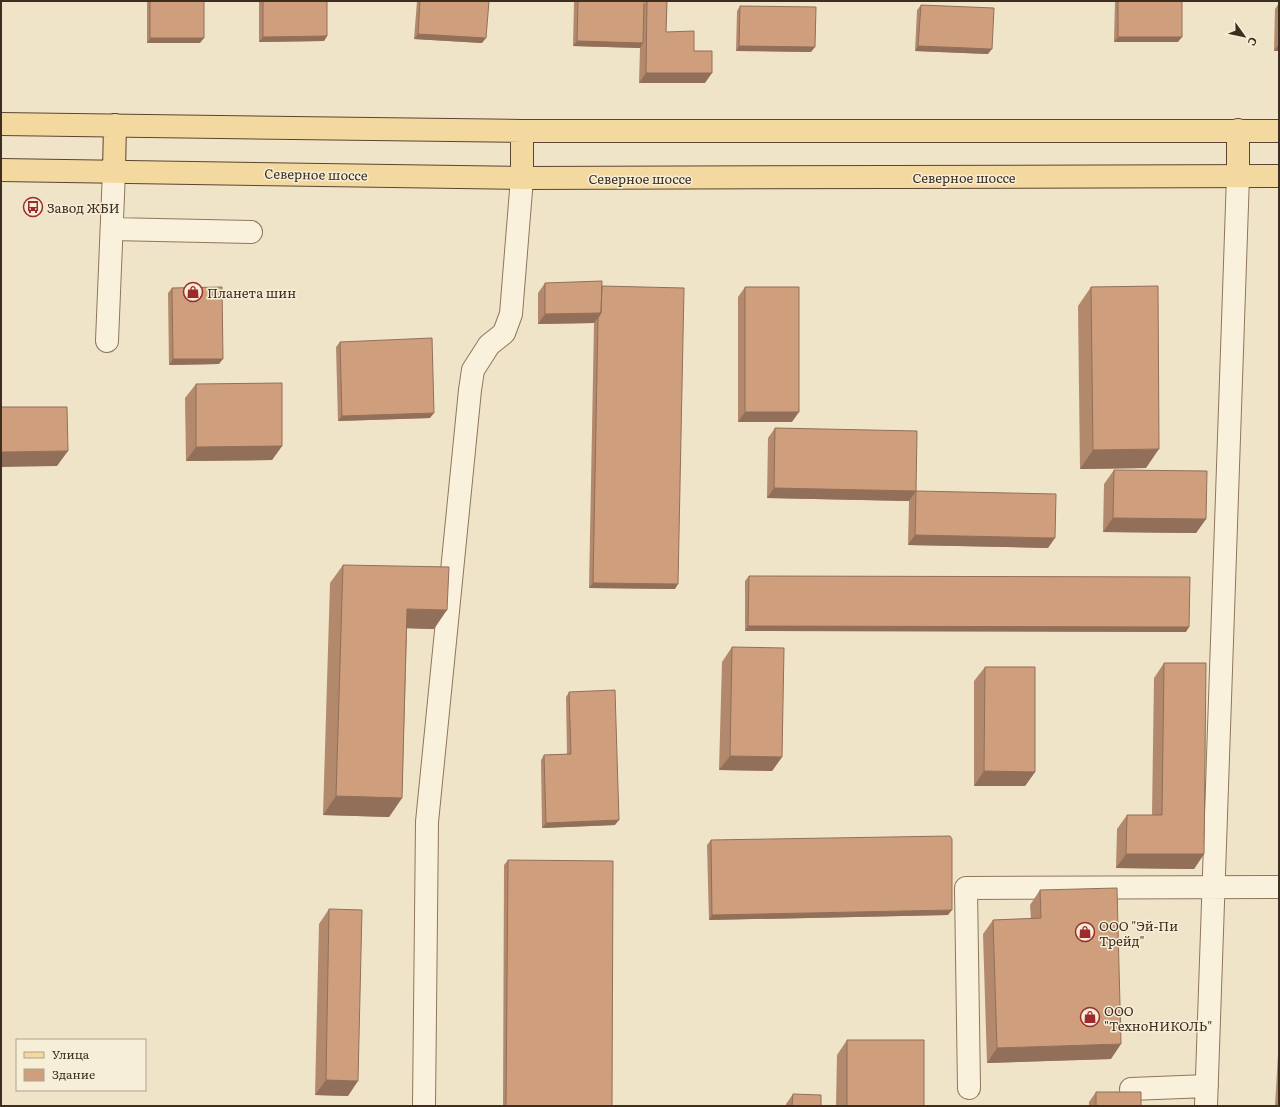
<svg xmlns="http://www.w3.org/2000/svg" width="1280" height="1107" font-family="Literata,serif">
	<rect width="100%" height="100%" fill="#f0e4c8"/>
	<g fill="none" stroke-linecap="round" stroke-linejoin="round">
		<defs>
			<path id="minor" d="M112,229L251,232
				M107,341L114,171
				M969,1088L966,888L1279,887
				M1131,1089L1207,1086
				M424,1106L427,822L470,390L473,370L489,345L504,333L511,314L522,178
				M1206,1106L1238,176"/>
			<path id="major" d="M1,124L522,131H1279
				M1238,130V176
				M1,170L522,178L1279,176
				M114,171L115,125
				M522,178V131"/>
		</defs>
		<!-- minor casing -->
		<use href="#minor" stroke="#8d765c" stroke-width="24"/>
		<!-- major casing -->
		<use href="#major" stroke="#5b4430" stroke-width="24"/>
		<!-- minor -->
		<use href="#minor" stroke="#faf1dc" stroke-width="22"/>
		<!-- major -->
		<use href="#major" stroke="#f3d9a0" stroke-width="22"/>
	</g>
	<!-- wall -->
	<path fill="#b2896c" d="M147,1H204L200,43H147Z
		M260,1H327V36L324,41L259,42V2Z
		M417,1H489L482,43L414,39Z
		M574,1H644V4L646,1H667L666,32L694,51L705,83H639L640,48L573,46Z
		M1115,1H1182L1178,42H1114Z
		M1279,3V51H1274L1275,9Z
		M921,5L988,54L915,51L917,10Z
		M740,6L811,52L736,51L737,11Z
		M545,283L602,286L675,589L589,588L594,323L538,324V293Z
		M745,287L792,422H738V297Z
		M1091,287L1146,468L1080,469L1078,306Z
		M172,288L219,364L169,365L168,293Z
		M340,342L430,418L338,421L336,347Z
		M196,384L282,446L272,460L186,461L185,398Z
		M775,428L916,491L1048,548L908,545L909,501L767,498L768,438Z
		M1114,470L1206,519L1196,533L1103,532L1104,484Z
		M343,565L434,629L407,628L402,798L389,817L323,815L330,583Z
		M749,576L1186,632L745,631V581Z
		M732,647L782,757L772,771L719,770L722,662Z
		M1164,663L1204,854L1194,869L1116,868L1117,829L1127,815H1152L1154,678Z
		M985,667L1035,772L1025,786H974V681Z
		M569,692L615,825L542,828L541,760L544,755L567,754L566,697Z
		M711,840L948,915L709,920L707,845Z
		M508,860L612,1106H503L504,865Z
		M1040,890L1111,1059L987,1063L983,934L993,920L1031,919L1030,905Z
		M329,909L348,1096L315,1095L319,924Z
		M1279,1037V1106H1275Z
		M847,1040L924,1106H836L837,1055Z
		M1096,1092L1141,1106H1089V1102Z
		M793,1094L821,1106H786V1104Z"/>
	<!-- shaded-wall -->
	<path fill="#916f58" d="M418,34L486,38L482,43L414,39Z
		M327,36L324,41L259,42L263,37Z
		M1118,37H1182L1178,42H1114Z
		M150,38H204L200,43H147Z
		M577,41L643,43L640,48L573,46Z
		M1279,44V51H1274Z
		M739,46L815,47L811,52L736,51Z
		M918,46L992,49L988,54L915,51Z
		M646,73H712L705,83H639Z
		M601,313L594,323L538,324L545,314Z
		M173,359H223L219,364L169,365Z
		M745,412H799L792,422H738Z
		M434,413L430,418L338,421L342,416Z
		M282,446L272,460L186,461L196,447Z
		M1159,449L1146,468L1080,469L1093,450Z
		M68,451L57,466L1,467V452Z
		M774,488L916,491L909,501L767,498Z
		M1113,518L1206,519L1196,533L1103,532Z
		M915,535L1055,538L1048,548L908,545Z
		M593,583L678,584L675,589L589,588Z
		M407,609L447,610L434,629L394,628Z
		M748,626L1189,627L1186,632L745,631Z
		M730,756L782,757L772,771L719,770Z
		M984,771L1035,772L1025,786H974Z
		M336,796L402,798L389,817L323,815Z
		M619,820L615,825L542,828L546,823Z
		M1126,854H1204L1194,869L1116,868Z
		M952,910L948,915L709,920L712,915Z
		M1121,1044L1111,1059L987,1063L997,1048Z
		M326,1080L358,1081L348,1096L315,1095Z"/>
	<!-- building -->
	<path fill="#cf9f7d" stroke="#916f58" d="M150,1H204V38H150Z
		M263,1H327V36L263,37Z
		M420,1H489L486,38L418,34Z
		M578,1H644L643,43L577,41Z
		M647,1H667L666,32L694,31V51H712V73H646Z
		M1118,1H1182V37H1118Z
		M921,5L994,8L992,49L918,46Z
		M740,6L816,7L815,47L739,46Z
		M602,281L601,313L545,314V283Z
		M602,286L684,288L678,584L593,583L598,318L601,313Z
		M1158,286L1159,449L1093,450L1091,287Z
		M222,287L223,359H173L172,288Z
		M745,287H799V412H745Z
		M432,338L434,413L342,416L340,342Z
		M282,383V446L196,447V384Z
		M1,407H67L68,451L1,452Z
		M775,428L917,431L916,491L774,488Z
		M1114,470L1207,471L1206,519L1113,518Z
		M916,491L1056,494L1055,538L915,535Z
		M343,565L449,567L447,610L407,609L402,798L336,796Z
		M749,576L1190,577L1189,627L748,626Z
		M732,647L784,648L782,757L730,756Z
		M1164,663H1206L1204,854H1126L1127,815H1162Z
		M985,667H1035V772L984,771Z
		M615,690L619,820L546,823L544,755L571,754L569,692Z
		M950,836L952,839V910L712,915L711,840Z
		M508,860L613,861L612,1106H506Z
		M1117,888L1121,1044L997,1048L993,920L1041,918L1040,890Z
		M329,909L362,910L358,1081L326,1080Z
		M847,1040H924V1106H847Z
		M1096,1092H1141V1106H1096Z
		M793,1094L821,1095V1106H792Z"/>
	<!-- icons -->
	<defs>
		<symbol id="bus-ring" viewBox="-11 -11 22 22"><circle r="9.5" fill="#f7eed8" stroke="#9e2a2b" stroke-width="1.5"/><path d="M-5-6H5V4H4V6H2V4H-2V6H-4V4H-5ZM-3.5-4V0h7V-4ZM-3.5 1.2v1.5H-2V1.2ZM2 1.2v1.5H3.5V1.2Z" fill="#9e2a2b"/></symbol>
		<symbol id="shop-ring" viewBox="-11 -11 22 22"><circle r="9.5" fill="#f7eed8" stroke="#9e2a2b" stroke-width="1.5"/><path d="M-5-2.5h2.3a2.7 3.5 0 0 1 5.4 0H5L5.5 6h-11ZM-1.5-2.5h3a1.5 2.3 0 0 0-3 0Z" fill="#9e2a2b"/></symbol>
	</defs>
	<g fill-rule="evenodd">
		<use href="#bus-ring" x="22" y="196" width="22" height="22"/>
		<use href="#shop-ring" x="182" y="281" width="22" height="22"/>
		<use href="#shop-ring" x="1074" y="921" width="22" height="22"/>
		<use href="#shop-ring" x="1079" y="1006" width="22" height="22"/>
	</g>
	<g text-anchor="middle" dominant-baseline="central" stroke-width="3" stroke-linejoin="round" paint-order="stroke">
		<!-- street labels -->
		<g font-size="13" fill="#3d2e20" stroke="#f7eed8">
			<text transform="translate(316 174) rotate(1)">Северное шоссе</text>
			<text x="964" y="177">Северное шоссе</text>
			<text x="640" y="178">Северное шоссе</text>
		</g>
		<!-- poi labels -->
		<g font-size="13" fill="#3d2e20" stroke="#f7eed8" text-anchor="start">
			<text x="47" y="207">Завод ЖБИ</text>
			<text x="207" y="292">Планета шин</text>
			<text x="1099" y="925">ООО "Эй-Пи<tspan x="1099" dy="15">Трейд"</tspan></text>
			<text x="1104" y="1010">ООО<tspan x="1104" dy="15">"ТехноНИКОЛЬ"</tspan></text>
		</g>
	</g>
	<!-- border -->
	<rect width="1280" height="1107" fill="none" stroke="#3d2e20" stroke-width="4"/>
	<!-- legend -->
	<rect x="16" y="1039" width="130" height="52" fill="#f7eed8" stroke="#ada18e"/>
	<rect x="24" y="1052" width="20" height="6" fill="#f3d9a0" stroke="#ada18e"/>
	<text x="52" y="1059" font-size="12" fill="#3d2e20">Улица</text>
	<rect x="24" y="1069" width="20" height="12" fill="#cf9f7d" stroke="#ada18e"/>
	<text x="52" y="1079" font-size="12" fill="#3d2e20">Здание</text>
	<!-- north arrow -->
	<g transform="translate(1244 36) rotate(123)" stroke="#f7eed8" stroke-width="3" paint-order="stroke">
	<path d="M0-3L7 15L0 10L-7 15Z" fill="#3d2e20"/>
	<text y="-6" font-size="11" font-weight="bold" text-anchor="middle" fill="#3d2e20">С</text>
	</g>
</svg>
